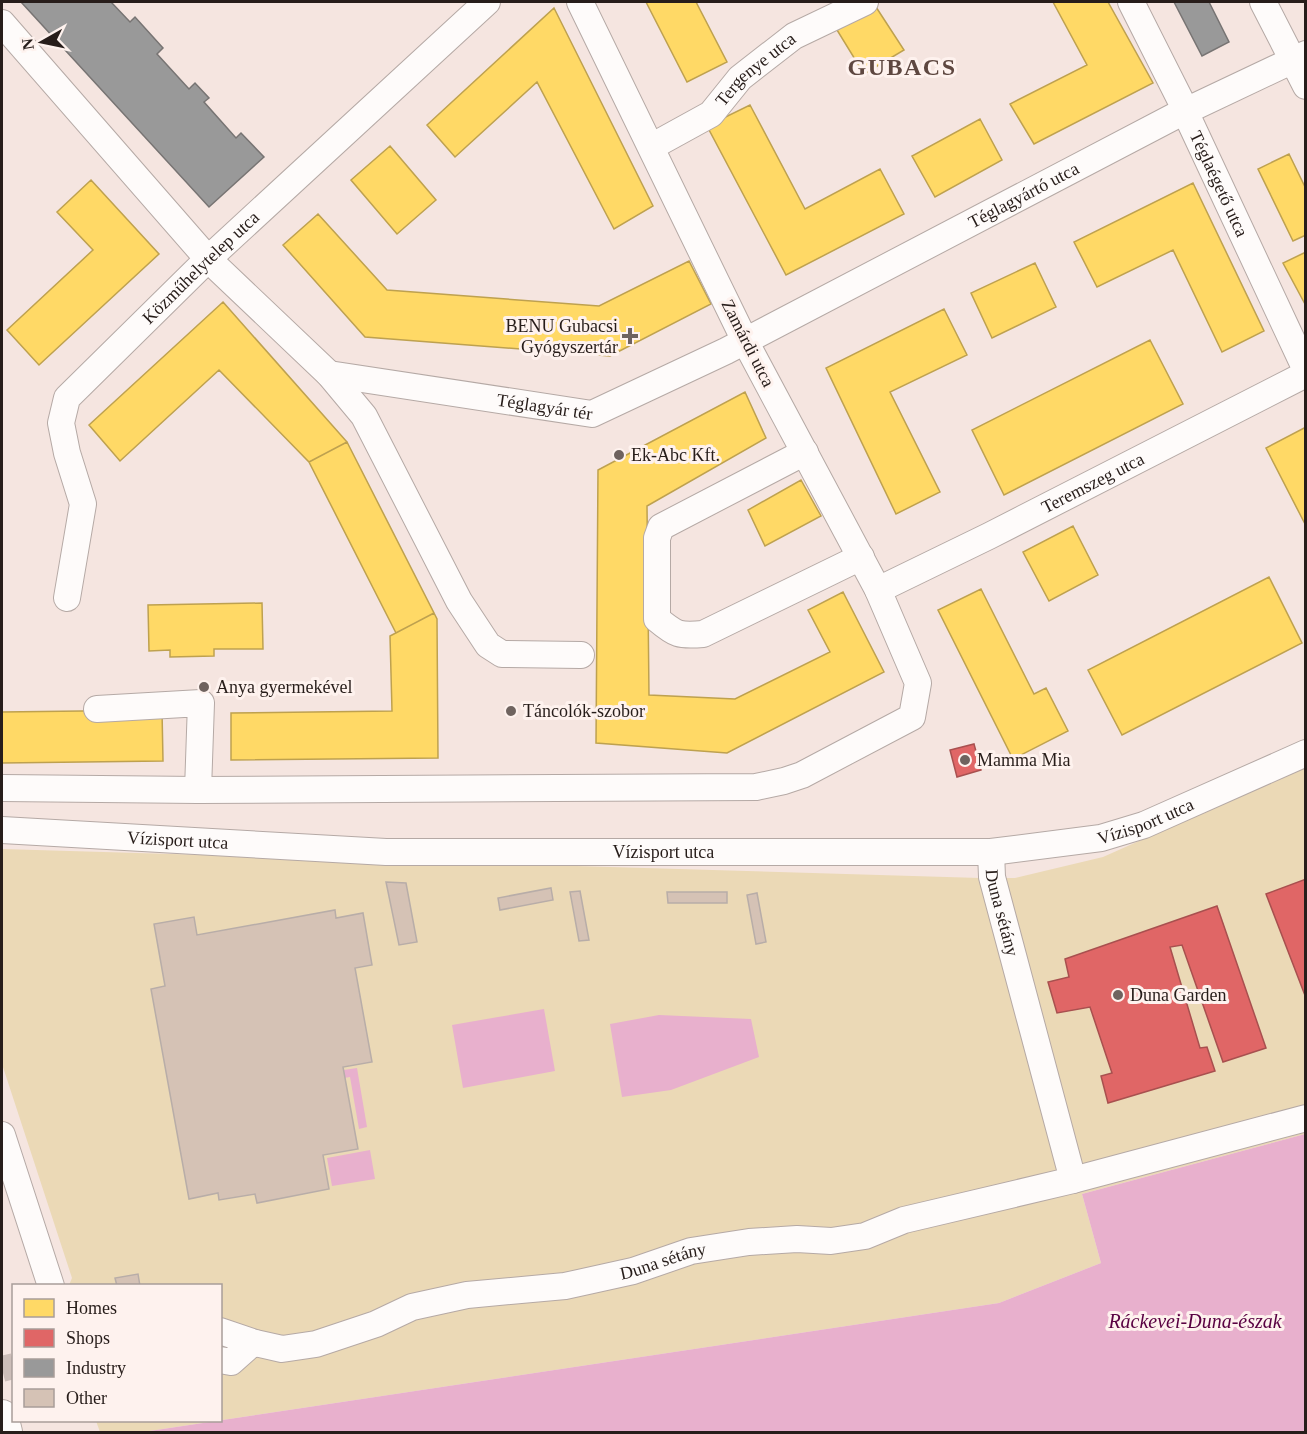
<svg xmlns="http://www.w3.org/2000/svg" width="1307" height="1434" font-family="Georgia,serif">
	<rect width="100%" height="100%" fill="#f5e5e0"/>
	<!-- green -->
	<path fill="#ebd9b6" d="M1305,767V1134L1082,1194L1101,1263L999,1303L143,1432H100L96,1421L220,1420V1286L69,1285L72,1278L2,1064V849L980,878H1015L1103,857Z"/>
	<!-- water -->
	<path fill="#e8b0cd" d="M544,1009L555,1071L463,1088L452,1025Z
		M659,1015L751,1019L759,1057L671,1090L622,1097L610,1024Z
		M357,1068L367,1127L359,1129L350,1077L338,1079L337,1071Z
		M1305,1134V1432H143L999,1303L1101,1263L1082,1194Z
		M370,1150L375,1179L332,1186L327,1158Z"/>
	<!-- homes -->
	<path fill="#ffd966" stroke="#bea14f" stroke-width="1.5" d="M646,2H696L727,62L687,82Z
		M1053,2H1108L1153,83L1034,144L1010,104L1087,65Z
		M876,7L904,50L864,74L837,30Z
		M554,8L653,206L614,229L537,82L455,157L427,125Z
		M750,105L805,209L880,169L904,214L786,275L707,126Z
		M980,119L1002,160L935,197L912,156Z
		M390,146L436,200L397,234L351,180Z
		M1289,154L1306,189V235L1293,241L1258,169Z
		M91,180L159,254L39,365L7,330L93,250L57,212Z
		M1193,183L1264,331L1222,352L1173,250L1097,287L1074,242Z
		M318,214L387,290L599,306L689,261L711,304L610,356L365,337L283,245Z
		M1306,252V306L1283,263Z
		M1035,263L1056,307L992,338L971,293Z
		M223,302L347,442L309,462L219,370L120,461L89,425Z
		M944,309L967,355L890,392L940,492L896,514L826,368Z
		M1150,340L1183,404L1004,495L972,430Z
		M745,392L766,438L647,506L649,695L735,699L830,652L808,610L843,592L884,672L727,753L596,743L598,470Z
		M1306,427V526L1266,448Z
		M347,442L434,613L396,633L309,462Z
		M801,480L821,516L765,546L748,510Z
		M1073,526L1098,575L1049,601L1023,552Z
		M1269,577L1302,643L1122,735L1088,670Z
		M981,589L1034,694L1046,688L1068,731L1013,759L938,610Z
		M262,603L263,649H214V656L170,657V650L149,651L148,605Z
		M434,613L437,619L438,758L231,760V713L392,711L390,636Z
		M162,710L163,761L2,763V712Z"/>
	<!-- shops -->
	<path fill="#e06666" stroke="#a8504f" stroke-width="1.5" d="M974,744L981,770L957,777L950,750Z
		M1306,879V998L1266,894Z
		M1217,906L1266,1048L1223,1062L1182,945L1170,947L1200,1048L1207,1047L1215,1071L1108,1103L1101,1076L1112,1073L1090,1007L1057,1013L1048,982L1069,977L1065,959Z"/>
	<!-- industry -->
	<path fill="#999" stroke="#777473" stroke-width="1.5" d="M21,2H111L130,22L135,17L163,48L157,54L189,89L195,83L209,98L204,102L236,138L241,133L264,157L209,207Z
		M1174,2H1209L1229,42L1202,56Z"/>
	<!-- building -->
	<path fill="#d5c2b5" stroke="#b8ada8" stroke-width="1.5" d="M386,882L406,883L417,942L399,945Z
		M551,888L553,900L500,910L498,898Z
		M580,891L589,940L579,941L570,892Z
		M667,892H727V903H668Z
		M757,893L766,942L756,944L747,895Z
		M335,910L336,918L363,913L372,965L355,968L372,1062L343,1067L358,1149L323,1155L329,1189L257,1203L255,1194L219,1200L218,1193L189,1199L151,989L165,986L154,924L194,917L197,935Z
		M138,1274L140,1286H117L115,1278Z"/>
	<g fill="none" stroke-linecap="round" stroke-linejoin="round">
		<!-- minor-tunnel -->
		<path stroke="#ccbdb8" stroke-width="26" stroke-dasharray="26 13" stroke-linecap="butt" d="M2,1369L14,1366"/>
		<defs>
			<g id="minor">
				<path id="s1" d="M1131,2L1186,111L1190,122L1306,370"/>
				<path d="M1263,2L1306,86"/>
				<path d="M2,23L208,259L329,374L364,416L459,601L488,645L502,654L581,655"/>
				<path id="s2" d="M651,147L711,114L740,78L794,36L865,2"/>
				<path id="s3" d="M329,374L592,414L726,351L1173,117L1306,54"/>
				<path d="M805,452L661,527L657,538V619C676,635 679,636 703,634L861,557"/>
				<path id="s4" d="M878,590L989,536L1306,374"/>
				<path id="s5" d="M67,598L83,504L67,453L61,423L67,398L208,259L487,2"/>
				<path d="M97,709L201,703L198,790"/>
				<path d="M2,788L198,790L756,787L784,781L802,775L912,717L918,683L878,590L745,341L580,2"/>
				<path id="s6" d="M2,830L386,852H991L1101,838L1144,825L1306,753"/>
				<path id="s7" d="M991,852L992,877L1073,1180"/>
				<path d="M2,1135L51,1286"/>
				<path id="s8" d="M220,1331L255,1343L282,1349L316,1344L376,1324L412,1307L467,1295L565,1286L633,1271L691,1251L749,1242L797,1239L831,1241L865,1236L904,1220L1073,1180L1306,1118"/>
				<path d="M220,1360L231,1362L249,1346L255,1343"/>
			</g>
			<path id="major" d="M2,1416L6,1432"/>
		</defs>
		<!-- minor casing -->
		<use href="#minor" stroke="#b5a9a5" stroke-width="28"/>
		<!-- major casing -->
		<use href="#major" stroke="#b5a9a5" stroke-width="34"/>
		<!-- minor -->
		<use href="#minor" stroke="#fefbfa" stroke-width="26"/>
		<!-- major -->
		<use href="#major" stroke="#fefbfa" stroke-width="32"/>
	</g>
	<!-- markers -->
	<g fill="#6f635f" stroke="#fef2ee" stroke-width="2">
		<path d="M627 327h6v6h6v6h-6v6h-6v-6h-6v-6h6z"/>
		<circle cx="619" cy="455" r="6"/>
		<circle cx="204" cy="687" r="6"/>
		<circle cx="511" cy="711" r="6"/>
		<circle cx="965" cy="760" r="6"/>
		<circle cx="1118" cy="995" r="6"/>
	</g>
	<g text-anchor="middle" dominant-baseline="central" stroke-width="6" stroke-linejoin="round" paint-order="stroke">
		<!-- street labels -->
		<g font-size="18" fill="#271d1a" stroke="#fef2ee">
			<text stroke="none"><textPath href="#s2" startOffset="132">Tergenye utca</textPath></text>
			<text stroke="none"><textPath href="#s1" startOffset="202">Téglaégető utca</textPath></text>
			<text stroke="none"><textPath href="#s3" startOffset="750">Téglagyártó utca</textPath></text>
			<text stroke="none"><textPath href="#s5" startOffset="392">Közműhelytelep utca</textPath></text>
			<text transform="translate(748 343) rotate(63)">Zamárdi utca</text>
			<text stroke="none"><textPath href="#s3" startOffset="218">Téglagyár tér</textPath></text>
			<text stroke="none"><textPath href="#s4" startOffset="240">Teremszeg utca</textPath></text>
			<text stroke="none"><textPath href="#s6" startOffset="1148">Vízisport utca</textPath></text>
			<text stroke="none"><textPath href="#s6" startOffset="176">Vízisport utca</textPath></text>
			<text stroke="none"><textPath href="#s6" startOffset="662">Vízisport utca</textPath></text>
			<text stroke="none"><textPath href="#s7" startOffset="62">Duna sétány</textPath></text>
			<text stroke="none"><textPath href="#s8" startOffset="458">Duna sétány</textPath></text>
		</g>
		<!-- poi labels -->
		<g font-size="18" fill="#271d1a" stroke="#fef2ee" text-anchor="start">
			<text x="618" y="326" text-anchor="end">BENU Gubacsi<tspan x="618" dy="21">Gyógyszertár</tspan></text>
			<text x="631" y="455">Ek-Abc Kft.</text>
			<text x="216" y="687">Anya gyermekével</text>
			<text x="523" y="711">Táncolók-szobor</text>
			<text x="977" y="760">Mamma Mia</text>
			<text x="1130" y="995">Duna Garden</text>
		</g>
		<!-- water labels -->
		<g font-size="20" font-style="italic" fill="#590142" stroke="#fef2ee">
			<text x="1195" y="1321">Ráckevei-Duna-észak</text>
		</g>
		<!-- district labels -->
		<g font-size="24" font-weight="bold" letter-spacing="1.5" fill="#5e4740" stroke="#fef2ee">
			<text x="902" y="67">GUBACS</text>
		</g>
	</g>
	<!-- border -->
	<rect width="1307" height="1434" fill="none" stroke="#271d1a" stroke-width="6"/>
	<!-- legend -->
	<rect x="12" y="1284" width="210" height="138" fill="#fef2ee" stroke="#a89d99" stroke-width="1.5"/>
	<rect x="24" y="1299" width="30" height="18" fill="#ffd966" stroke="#a89d99" stroke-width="1.5"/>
	<text x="66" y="1314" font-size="18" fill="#271d1a">Homes</text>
	<rect x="24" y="1329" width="30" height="18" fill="#e06666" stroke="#a89d99" stroke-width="1.5"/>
	<text x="66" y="1344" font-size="18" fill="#271d1a">Shops</text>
	<rect x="24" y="1359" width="30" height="18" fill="#999999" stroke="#a89d99" stroke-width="1.5"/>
	<text x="66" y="1374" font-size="18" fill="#271d1a">Industry</text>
	<rect x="24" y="1389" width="30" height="18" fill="#d5c2b5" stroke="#a89d99" stroke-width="1.5"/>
	<text x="66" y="1404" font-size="18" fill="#271d1a">Other</text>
	<!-- north arrow -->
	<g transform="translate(42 42) rotate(261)" stroke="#fef2ee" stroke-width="4.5" paint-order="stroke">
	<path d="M0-4.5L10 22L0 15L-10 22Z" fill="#271d1a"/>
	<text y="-9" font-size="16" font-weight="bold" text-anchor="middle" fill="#271d1a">N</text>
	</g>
</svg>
